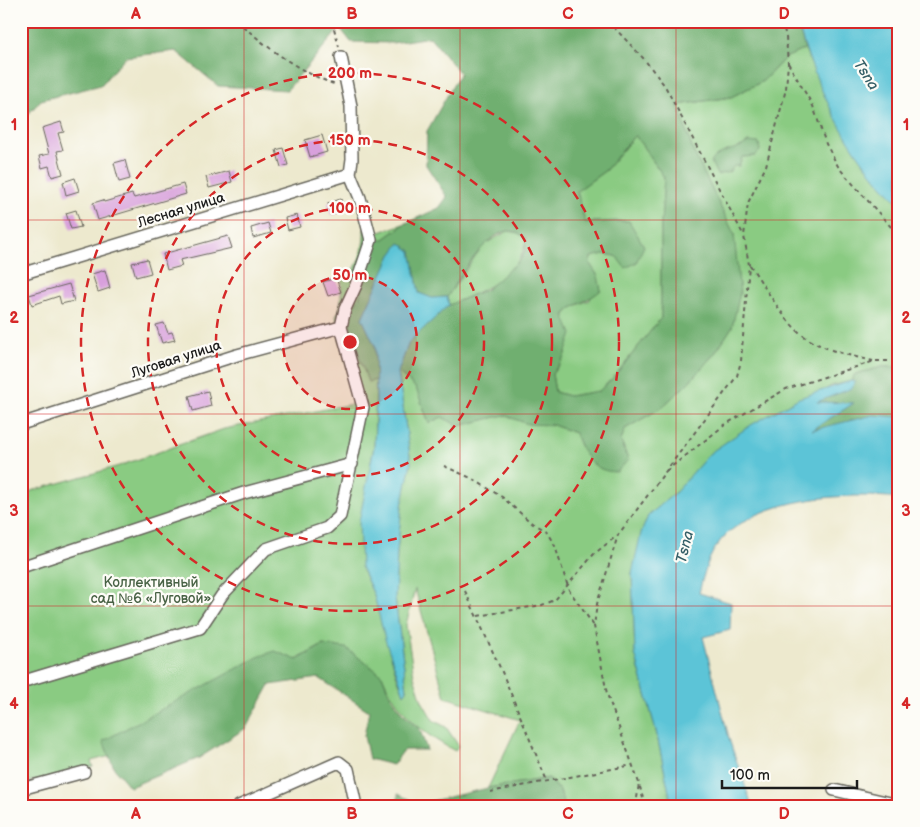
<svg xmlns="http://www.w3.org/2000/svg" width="920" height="827" font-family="'Balsamiq Sans',sans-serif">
	<rect width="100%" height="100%" fill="#fdfcf7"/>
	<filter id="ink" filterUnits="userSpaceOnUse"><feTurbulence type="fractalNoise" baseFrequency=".02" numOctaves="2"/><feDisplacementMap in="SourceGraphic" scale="10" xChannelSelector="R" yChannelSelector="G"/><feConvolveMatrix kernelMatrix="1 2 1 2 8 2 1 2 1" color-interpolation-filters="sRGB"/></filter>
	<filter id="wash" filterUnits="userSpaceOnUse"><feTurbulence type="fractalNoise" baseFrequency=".0096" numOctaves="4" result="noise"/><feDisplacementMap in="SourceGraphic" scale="20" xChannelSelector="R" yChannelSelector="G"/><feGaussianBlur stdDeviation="1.12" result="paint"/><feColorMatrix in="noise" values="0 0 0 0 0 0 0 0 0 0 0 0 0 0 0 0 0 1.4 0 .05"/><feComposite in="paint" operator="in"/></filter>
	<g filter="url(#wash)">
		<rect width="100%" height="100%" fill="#ede9ce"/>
		<!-- green -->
		<path fill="#8acb82" stroke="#53744f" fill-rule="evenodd" d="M805,49C828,105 855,160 899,203V367H882L855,374L851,381L831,386L677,491L648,516L632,573L635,654L656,731L672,806H564L560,791L549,778L488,788L520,720L445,697L415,589L406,625L414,676L422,701L433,720L446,727L458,745L455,751C421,733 397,712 382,675L323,645L126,752L91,761L93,767L61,776L21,783V494L119,466L224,429L357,403L339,336L336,316L340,308L342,277L351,275C360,261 365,245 364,229L374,234L406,223L384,239L366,262L360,296L348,315L353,339L368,382L376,380L374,447L371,462L363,572L374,595L397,677L404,693L407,690L395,598L397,552L402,506L411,463L398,372L416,388L429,423L442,417L459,426L504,415L528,424L553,425L575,433L580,446L628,460L621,440L625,429L661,408L688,383L715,353L732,327L734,234L693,151L678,105L731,97L763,81L785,58ZM748,142L760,151L755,156L742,157L739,166L734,165Z
			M635,135L664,177L661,225V318L613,378L599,391L569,396L555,392L552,374C556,369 563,361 564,355C569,321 550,314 590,300L598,276L590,264L591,257L604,254L616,256L629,221L585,222L577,191L606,170Z
			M508,231L519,233L526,238C524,275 479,292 449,305L447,297L483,245Z"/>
		<!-- forest -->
		<path fill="#6faf70" stroke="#466646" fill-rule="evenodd" d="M21,21H797L805,49L785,58L763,81L731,97L678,105L693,151L734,234L740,293L732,327L715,353L688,383L661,408L625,429L621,440L628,460L617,472C592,472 583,454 575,433L553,425L528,424L504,415L459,426L442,417L429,423L416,388L398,372L409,342L449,305L487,289L520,260L525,251L526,238C521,235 515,230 508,231C484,235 459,278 447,297L432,298L419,293L411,251L400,243L391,255L362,318L375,346L376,380L368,382L353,339L348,315L360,296L366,262L375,239H384L406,223L439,208L447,197L426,165L427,131L460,73L430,37L392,43L351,42L340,28L287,90L218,86L176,51L125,57L101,85L41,100L21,122ZM635,135L664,177L661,225V318L613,378L599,391L569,396L555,392L552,374L564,357L572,334L564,315C574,303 588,302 601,290L598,276L590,264L591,257L604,254L616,256L625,268L636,263L644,246L629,221L585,222L577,191L606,170Z
			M748,142L759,143L760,151L755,156L742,157L739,166H734L729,172L717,175L711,162C721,148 736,152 748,142Z
			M882,367H899V417L873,415L810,431L854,403H816L855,382L851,381L855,374Z
			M323,645L346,648L382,675L390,695L401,712L420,730L427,750H404L393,765L369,759L364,736L369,711L319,678L270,685L246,728L199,758L130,787L114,768L103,741L258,657L275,651L297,660Z
			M549,778L560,791L564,806H398V794L419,804L488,788Z"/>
		<!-- water -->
		<path fill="#5bc4d7" stroke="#3c707a" d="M797,21H899V203C849,155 815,87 797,21Z
			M400,243L411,251L419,293L432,298L447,297L449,305L409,342L398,372L411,463L402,506L397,552L395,598L407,690L404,694L385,639L374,595L361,567L359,522L374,447L376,403L375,346L362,318L391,255Z
			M851,381L855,382L852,388L817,402L854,403L812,430L873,415L899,417V498C846,492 759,497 721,540C708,556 704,573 699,593L731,603L730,630L703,637L730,742L752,806H672L656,731L635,654L632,573L641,533L648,516L677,491L710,453L751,425L799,398Z"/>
		<g id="blocks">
			<!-- building -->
			<path fill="#d8a0dc" d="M61,122L64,132L58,133L63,150L57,151L63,174L52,177L49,166L42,168L39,156L49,154L42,128Z
				M322,135L327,152L310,157L305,140Z
				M283,148L288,165L281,167L276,150Z
				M125,160L130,179L119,182L114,163Z
				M229,171L232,182L209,188L206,177Z
				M75,178L79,191L66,195L63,182Z
				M183,184L186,194L98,220L93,203L103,200L104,202L132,194L134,198Z
				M341,199L345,211L331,215L328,203Z
				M76,210L81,227L71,229L66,213Z
				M297,215L300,227L288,230L285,218Z
				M268,223L271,233L253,238L251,228Z
				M228,236L232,248L180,260L182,266L167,270L163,254Z
				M147,259L151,273L136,277L132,263Z
				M105,270L110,288L98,292L92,274Z
				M336,278L341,292L328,296L323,282Z
				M69,284L74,301L61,304L59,296L32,305L29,295Z
				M164,323L168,333L172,332L175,340L162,343L156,325Z
				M208,391L211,406L193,411L189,396Z"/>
		</g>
	</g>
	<g filter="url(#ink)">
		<use href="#blocks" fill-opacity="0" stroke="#65645a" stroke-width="1"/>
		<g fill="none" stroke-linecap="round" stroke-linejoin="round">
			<defs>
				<path id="minor" d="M21,274L350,174
					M21,424L237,355L341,327
					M21,567L244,493L352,464
					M21,682L200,628L222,595L266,549L327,528L340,516L363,407L341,327L345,309L356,285L371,240L360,198L350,174L352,159L351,106L341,57
					M21,789L84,772
					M834,790L899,805
					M239,806L339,762L348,769L356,806"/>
			</defs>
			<!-- minor casing -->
			<use href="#minor" stroke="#65645a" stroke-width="14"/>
			<!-- path -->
			<path stroke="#65645a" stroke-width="2" stroke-dasharray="4 4" stroke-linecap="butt" d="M237,21C268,48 298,72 337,85
				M332,21L339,47
				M608,21L644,59L665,86L744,236
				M788,63L813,106L826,144L839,168L899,236
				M750,265C762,283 783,318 798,331C817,349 848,355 873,361
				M444,466L471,478L502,497L533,524L546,531L555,546L569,590L594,626
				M666,471L726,424L786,389L875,361H899
				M465,591L502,672L547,781
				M478,616L542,605L555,600L594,554L618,535
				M490,792L633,765
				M636,806L639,783
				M645,806L639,783L607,694L594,626L597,604L618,535L737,376L741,361L749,265L744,236L748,203L766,166L786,89L788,63L786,37L782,21"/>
			<!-- minor -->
			<use href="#minor" stroke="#fff" stroke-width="11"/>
		</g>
	</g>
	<!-- grid -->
	<path fill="none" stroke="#d62828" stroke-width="1" stroke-opacity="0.55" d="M244,21V806M460,21V806M676,21V806M21,220H899M21,414H899M21,606H899"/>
	<!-- distance rings -->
	<circle cx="350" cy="342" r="67" fill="#d62828" fill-opacity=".12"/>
	<g fill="none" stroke="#d62828" stroke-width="2.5" stroke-dasharray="9 6">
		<circle cx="350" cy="342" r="67"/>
		<circle cx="350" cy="342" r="134"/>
		<circle cx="350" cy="342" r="202"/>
		<circle cx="350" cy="342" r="269"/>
	</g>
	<g text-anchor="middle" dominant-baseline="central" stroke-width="4.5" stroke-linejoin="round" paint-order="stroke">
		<!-- street labels -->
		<g font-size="14" fill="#1c1c1c" stroke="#fdfcf7">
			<text transform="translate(181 210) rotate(-17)">Лесная улица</text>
			<text transform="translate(176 359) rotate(-18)">Луговая улица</text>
		</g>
		<!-- park labels -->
		<g font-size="14" fill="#486245" stroke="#fdfcf7">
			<text x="151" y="582">Коллективный<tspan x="151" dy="16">сад №6 «Луговой»</tspan></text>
		</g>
		<!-- water labels -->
		<g font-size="15" font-style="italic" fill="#355f67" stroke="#fdfcf7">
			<text transform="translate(866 75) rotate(57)">Tsna</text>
			<text transform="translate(685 547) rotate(-76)">Tsna</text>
		</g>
	</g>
	<circle cx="350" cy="342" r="8" fill="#d62828" stroke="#fdfcf7" stroke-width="2.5"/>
	<g font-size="15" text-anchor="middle" font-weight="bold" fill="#d62828" stroke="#fdfcf7" stroke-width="4.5" stroke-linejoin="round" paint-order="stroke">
		<text x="350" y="78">200 m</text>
		<text x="350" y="145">150 m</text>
		<text x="350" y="213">100 m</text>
		<text x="350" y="280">50 m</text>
	</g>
	<!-- margin -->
	<rect width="920" height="827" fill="none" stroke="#fdfcf7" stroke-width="55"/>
	<!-- scale -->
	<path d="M722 780v8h135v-8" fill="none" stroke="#1c1c1c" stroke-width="2.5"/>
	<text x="730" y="780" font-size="15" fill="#1c1c1c" stroke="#fdfcf7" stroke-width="4" paint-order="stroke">100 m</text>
	<rect x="28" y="28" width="864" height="772" fill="none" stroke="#d62828" stroke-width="2"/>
	<g font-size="16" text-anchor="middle" font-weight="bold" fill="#d62828">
		<text x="136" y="19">A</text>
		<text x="352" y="19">B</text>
		<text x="568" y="19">C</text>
		<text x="784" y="19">D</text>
		<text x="14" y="130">1</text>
		<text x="906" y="130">1</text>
		<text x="14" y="323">2</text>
		<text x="906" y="323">2</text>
		<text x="14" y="516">3</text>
		<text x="906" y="516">3</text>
		<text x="14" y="709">4</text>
		<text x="906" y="709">4</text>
		<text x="136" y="819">A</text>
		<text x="352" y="819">B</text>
		<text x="568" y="819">C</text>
		<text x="784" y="819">D</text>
	</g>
</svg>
